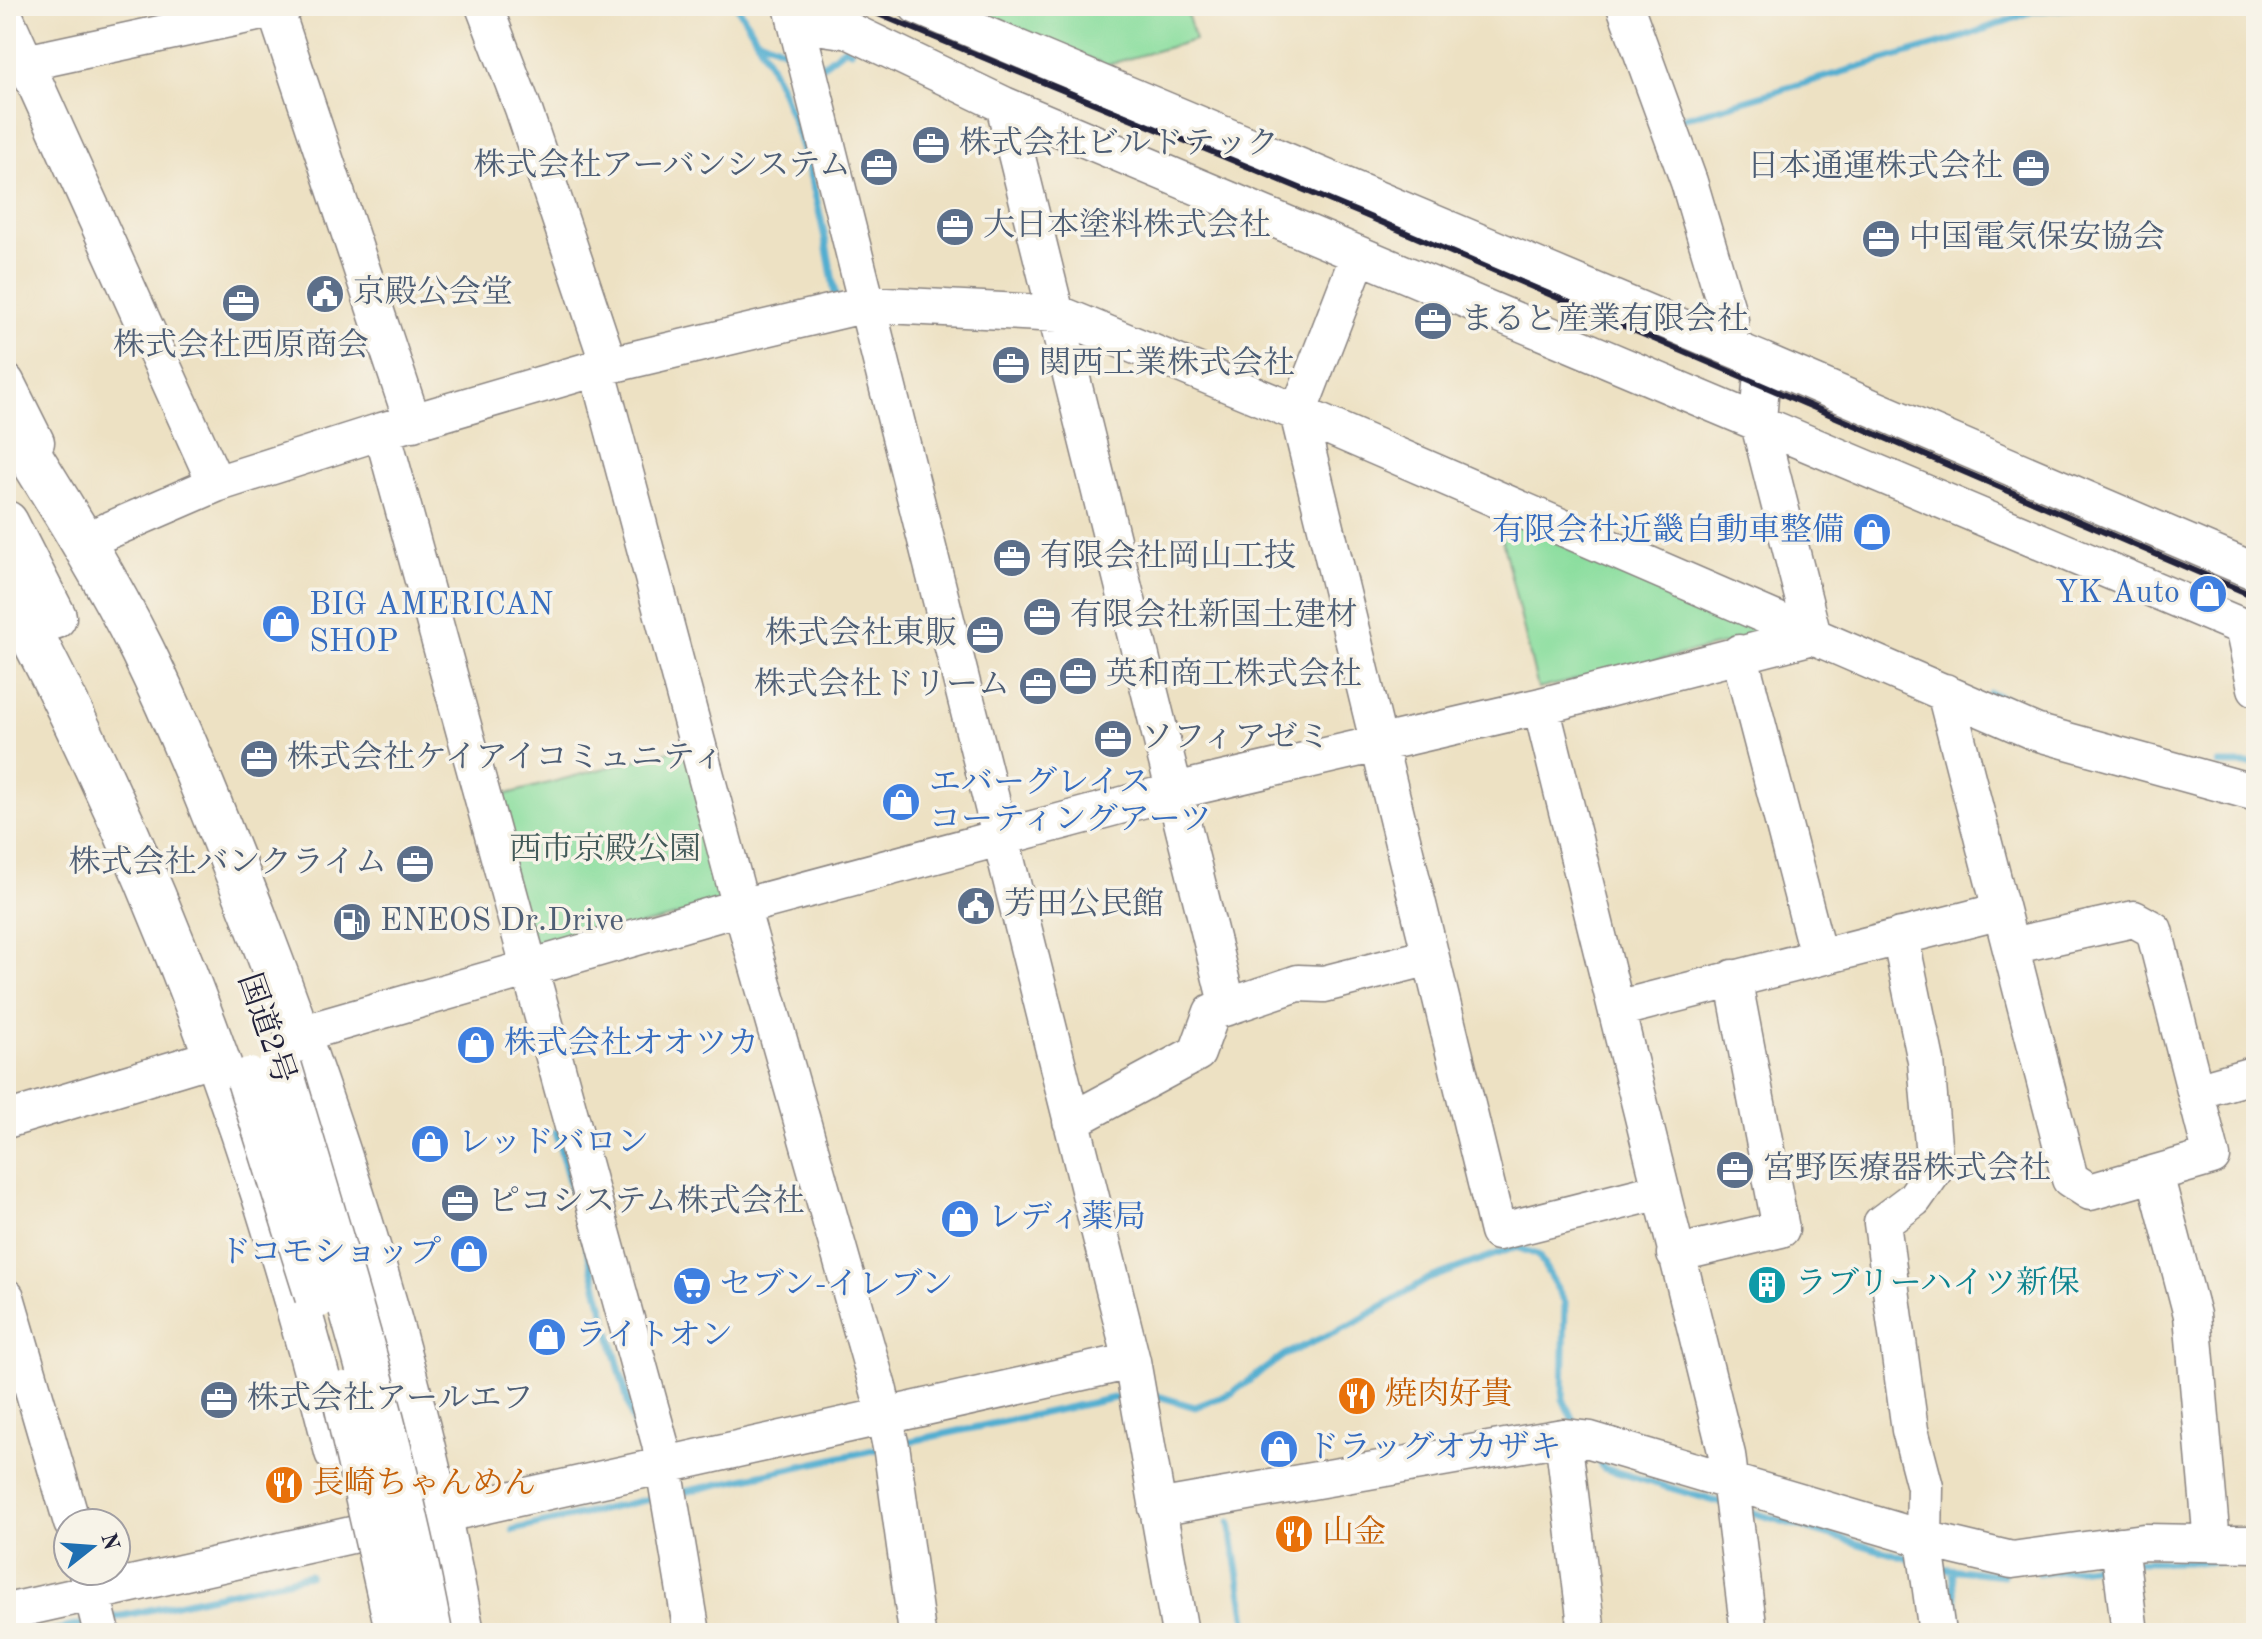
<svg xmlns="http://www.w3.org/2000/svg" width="2262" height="1639" font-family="'Old Standard TT','Noto Serif JP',serif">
	<rect width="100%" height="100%" fill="#f7f3e8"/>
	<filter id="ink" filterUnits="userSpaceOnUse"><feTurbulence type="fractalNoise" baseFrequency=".0125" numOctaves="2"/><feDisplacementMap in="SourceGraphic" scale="16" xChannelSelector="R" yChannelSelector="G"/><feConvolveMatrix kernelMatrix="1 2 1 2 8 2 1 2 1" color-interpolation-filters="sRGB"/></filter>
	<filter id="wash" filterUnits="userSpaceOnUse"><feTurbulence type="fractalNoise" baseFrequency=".006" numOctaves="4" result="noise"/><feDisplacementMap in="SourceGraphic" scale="32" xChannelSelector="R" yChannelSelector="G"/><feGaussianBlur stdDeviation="1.8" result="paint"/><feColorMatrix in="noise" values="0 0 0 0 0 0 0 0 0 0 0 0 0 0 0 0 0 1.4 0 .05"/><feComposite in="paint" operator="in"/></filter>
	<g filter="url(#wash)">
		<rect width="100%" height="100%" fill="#ede1c3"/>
		<!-- green -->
		<path fill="#8bde9f" stroke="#56806d" stroke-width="2" d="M984,6H1185L1195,40L1106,65L972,8Z
			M1494,506L1770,633L1538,689Z
			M692,745L730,890L721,904L533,954L492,798Z"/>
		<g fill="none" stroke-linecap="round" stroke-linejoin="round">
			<!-- stream -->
			<path stroke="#52aed0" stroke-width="7" d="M737,6C795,95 820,197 836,301
				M2185,6H2210
				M295,12L316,6
				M759,39L792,53
				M819,64L822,66L845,48L851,51
				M1681,119L1963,37L2033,11L2092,6
				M1990,693L2052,718
				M2219,764H2256
				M556,1132L638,1439
				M1148,1393L1195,1407L1232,1393L1284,1355L1353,1324L1428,1279L1516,1247L1538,1255L1565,1302L1563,1399L1576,1427
				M902,1443L1128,1395
				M1594,1454L1603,1468L1721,1503
				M679,1493L882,1448
				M1744,1510L1916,1561
				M1230,1522L1248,1633
				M513,1530L659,1497
				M2130,1562H2246
				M1940,1568L2003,1575
				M1952,1570L1959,1633
				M2039,1574L2106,1565
				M108,1619L309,1575
				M43,1633L88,1623"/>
		</g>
	</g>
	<g filter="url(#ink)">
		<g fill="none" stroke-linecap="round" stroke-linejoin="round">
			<defs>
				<path id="minor" d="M285,6L276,9L279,21L413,423
					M484,6L523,108L609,365
					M792,6L1132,1361L1180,1633
					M917,6L1729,347
					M1625,6L1689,182L1730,320L1729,347L1763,361L1758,420L1813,636
					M6,19L216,484
					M796,23L850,31L1004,105L2243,627L2256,688
					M25,63L276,9
					M1004,105L1228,1007
					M1359,255L1298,413L1498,1232L1661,1191
					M1763,361L2256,572
					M597,368L741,907L879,1391L892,1452L917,1633
					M6,382L36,442
					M382,431L660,1443L692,1633
					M71,517L82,542L216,484L382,431L597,368L867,304L1059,314L1298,413L2035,732L2256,793
					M1739,653L1818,956
					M1945,692L2070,1179L2090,1192L2212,1157L2154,930L2134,919L2011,946
					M1541,706L1727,1455L1749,1633
					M1900,936L1926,1061L1935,1169L1914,1199L1882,1223L1910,1430L1925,1487L1924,1539L1937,1633
					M1617,1009L2001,911
					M300,1034L741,907L1175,791L1541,706L1813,636
					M2196,1091L2256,1074
					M6,1120L215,1057
					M1071,1121L1197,1053L1212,1012L1298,983L1324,984L1430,957
					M2155,1174L2192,1315L2212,1543
					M1675,1254L1781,1229L1733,978
					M6,1297L72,1523
					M1563,1437L1587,1633
					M1157,1508L1563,1437L1590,1440L1924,1539L2012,1560L2144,1542L2256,1544
					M2119,1545L2130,1633
					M87,1573L102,1633
					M6,1612L1132,1361"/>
				<path id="highway" d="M6,417C53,493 102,569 142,650C184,736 219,827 254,916C343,1147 418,1388 462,1633
					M6,523L54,617
					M6,586C152,858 262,1152 337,1452"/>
			</defs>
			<!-- minor casing -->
			<use href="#minor" stroke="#88827f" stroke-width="39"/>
			<!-- highway casing -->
			<use href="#highway" stroke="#88827f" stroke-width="47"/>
			<!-- minor -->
			<use href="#minor" stroke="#fff" stroke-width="36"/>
			<!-- highway -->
			<use href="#highway" stroke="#fff" stroke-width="44"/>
			<!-- rail -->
			<path stroke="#22223b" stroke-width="6" d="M859,6L1360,213L2256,597"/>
			<defs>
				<path id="highway-bridge" d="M280,1068C336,1255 394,1441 430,1633
					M249,1080L317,1296
					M344,1394L398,1633"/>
			</defs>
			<!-- highway-bridge casing -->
			<use href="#highway-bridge" stroke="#88827f" stroke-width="47" stroke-linecap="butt"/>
			<!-- highway-bridge -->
			<use href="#highway-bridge" stroke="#fff" stroke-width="44"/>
		</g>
	</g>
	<!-- icons -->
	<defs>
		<symbol id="office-disc" viewBox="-11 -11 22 22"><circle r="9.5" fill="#5c6f8a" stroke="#f7f3e8"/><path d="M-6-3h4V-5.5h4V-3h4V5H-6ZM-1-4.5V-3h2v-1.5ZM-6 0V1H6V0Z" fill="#fff"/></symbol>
		<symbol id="civic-disc" viewBox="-11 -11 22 22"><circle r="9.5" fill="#5c6f8a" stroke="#f7f3e8"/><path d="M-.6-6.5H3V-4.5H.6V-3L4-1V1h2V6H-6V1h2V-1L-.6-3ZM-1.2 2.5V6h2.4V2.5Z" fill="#fff"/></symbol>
		<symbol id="shop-disc" viewBox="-11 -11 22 22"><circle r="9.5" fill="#3f7fe0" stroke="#f7f3e8"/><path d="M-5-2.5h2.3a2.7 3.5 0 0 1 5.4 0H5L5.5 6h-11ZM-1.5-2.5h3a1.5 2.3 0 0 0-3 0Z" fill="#fff"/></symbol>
		<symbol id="fuel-disc" viewBox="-11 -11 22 22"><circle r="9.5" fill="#5c6f8a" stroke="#f7f3e8"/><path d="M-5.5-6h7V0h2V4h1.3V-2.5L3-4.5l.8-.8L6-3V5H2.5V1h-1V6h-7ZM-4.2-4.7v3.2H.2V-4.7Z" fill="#fff"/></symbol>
		<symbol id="building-disc" viewBox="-11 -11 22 22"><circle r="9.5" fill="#0f9aa8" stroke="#f7f3e8"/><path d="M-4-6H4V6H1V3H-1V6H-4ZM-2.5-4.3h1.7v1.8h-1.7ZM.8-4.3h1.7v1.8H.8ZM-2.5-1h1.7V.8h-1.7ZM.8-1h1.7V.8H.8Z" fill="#fff"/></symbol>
		<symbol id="supermarket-disc" viewBox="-11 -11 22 22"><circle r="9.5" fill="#3f7fe0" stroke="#f7f3e8"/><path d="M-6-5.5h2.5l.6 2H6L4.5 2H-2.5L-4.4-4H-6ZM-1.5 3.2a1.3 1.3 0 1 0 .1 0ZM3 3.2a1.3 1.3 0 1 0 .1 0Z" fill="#fff"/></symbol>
		<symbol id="restaurant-disc" viewBox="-11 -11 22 22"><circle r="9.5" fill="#e8710a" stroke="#f7f3e8"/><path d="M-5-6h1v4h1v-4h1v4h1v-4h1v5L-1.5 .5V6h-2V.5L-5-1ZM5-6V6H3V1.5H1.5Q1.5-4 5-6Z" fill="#fff"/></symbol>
	</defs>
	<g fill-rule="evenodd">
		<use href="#office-disc" x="909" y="123" width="44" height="44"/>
		<use href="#office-disc" x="857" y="145" width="44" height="44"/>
		<use href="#office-disc" x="2009" y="146" width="44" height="44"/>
		<use href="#office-disc" x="933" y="205" width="44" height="44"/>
		<use href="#office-disc" x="1859" y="217" width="44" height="44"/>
		<use href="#civic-disc" x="303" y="272" width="44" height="44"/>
		<use href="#office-disc" x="219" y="281" width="44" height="44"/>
		<use href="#office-disc" x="1411" y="299" width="44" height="44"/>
		<use href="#office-disc" x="989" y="343" width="44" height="44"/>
		<use href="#shop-disc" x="1850" y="510" width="44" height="44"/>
		<use href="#office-disc" x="990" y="536" width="44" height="44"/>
		<use href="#shop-disc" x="2186" y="572" width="44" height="44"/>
		<use href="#office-disc" x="1020" y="595" width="44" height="44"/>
		<use href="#shop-disc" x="259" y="602" width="44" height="44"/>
		<use href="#office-disc" x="963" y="613" width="44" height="44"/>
		<use href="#office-disc" x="1056" y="654" width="44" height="44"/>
		<use href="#office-disc" x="1016" y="664" width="44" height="44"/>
		<use href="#office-disc" x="1091" y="717" width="44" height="44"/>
		<use href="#office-disc" x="237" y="737" width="44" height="44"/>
		<use href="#shop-disc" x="879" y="780" width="44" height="44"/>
		<use href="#office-disc" x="393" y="842" width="44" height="44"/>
		<use href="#civic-disc" x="954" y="884" width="44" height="44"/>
		<use href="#fuel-disc" x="330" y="900" width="44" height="44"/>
		<use href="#shop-disc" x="454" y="1023" width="44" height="44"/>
		<use href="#shop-disc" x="408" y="1122" width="44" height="44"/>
		<use href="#office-disc" x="1713" y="1148" width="44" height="44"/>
		<use href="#office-disc" x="438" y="1181" width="44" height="44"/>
		<use href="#shop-disc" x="938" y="1197" width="44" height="44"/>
		<use href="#shop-disc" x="447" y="1232" width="44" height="44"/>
		<use href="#building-disc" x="1745" y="1263" width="44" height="44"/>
		<use href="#supermarket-disc" x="670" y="1264" width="44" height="44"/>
		<use href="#shop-disc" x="525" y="1315" width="44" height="44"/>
		<use href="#restaurant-disc" x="1335" y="1374" width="44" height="44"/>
		<use href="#office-disc" x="197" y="1378" width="44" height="44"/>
		<use href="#shop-disc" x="1257" y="1427" width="44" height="44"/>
		<use href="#restaurant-disc" x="262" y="1463" width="44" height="44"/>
		<use href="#restaurant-disc" x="1272" y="1512" width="44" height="44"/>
	</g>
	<g text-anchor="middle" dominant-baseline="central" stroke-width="7" stroke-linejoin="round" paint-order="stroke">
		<!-- service labels -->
		<g font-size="32" fill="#4e5e75" stroke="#f7f3e8" text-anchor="start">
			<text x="959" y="145">株式会社ビルドテック</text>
			<text x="851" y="167" text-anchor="end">株式会社アーバンシステム</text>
			<text x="2003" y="168" text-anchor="end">日本通運株式会社</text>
			<text x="983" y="227">大日本塗料株式会社</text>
			<text x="1909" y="239">中国電気保安協会</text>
			<text x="353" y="294">京殿公会堂</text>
			<text x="1461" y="321">まると産業有限会社</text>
			<text x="241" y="347" text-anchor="middle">株式会社西原商会</text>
			<text x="1039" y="365">関西工業株式会社</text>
			<text x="1040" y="558">有限会社岡山工技</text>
			<text x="1070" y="617">有限会社新国土建材</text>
			<text x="957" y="635" text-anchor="end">株式会社東販</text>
			<text x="1106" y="676">英和商工株式会社</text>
			<text x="1010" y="686" text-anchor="end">株式会社ドリーム</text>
			<text x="1141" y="739">ソフィアゼミ</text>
			<text x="287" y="759">株式会社ケイアイコミュニティ</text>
			<text x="387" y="864" text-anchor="end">株式会社バンクライム</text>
			<text x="1004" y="906">芳田公民館</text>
			<text x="380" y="922">ENEOS Dr.Drive</text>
			<text x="1763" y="1170">宮野医療器株式会社</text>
			<text x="488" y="1203">ピコシステム株式会社</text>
			<text x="247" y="1400">株式会社アールエフ</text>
		</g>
		<!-- shop labels -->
		<g font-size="32" fill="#366cbe" stroke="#f7f3e8" text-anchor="start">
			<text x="1844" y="532" text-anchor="end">有限会社近畿自動車整備</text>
			<text x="2180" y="594" text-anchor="end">YK Auto</text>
			<text x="309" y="606">BIG AMERICAN<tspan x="309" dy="37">SHOP</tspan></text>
			<text x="929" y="784">エバーグレイス<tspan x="929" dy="37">コーティングアーツ</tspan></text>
			<text x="504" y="1045">株式会社オオツカ</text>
			<text x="458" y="1144">レッドバロン</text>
			<text x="988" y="1219">レディ薬局</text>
			<text x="441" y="1254" text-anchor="end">ドコモショップ</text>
			<text x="720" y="1286">セブン-イレブン</text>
			<text x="575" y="1337">ライトオン</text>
			<text x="1307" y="1449">ドラッグオカザキ</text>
		</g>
		<!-- park labels -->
		<g font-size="32" fill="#425a59" stroke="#f7f3e8">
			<text x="605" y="851">西市京殿公園</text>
		</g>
		<!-- street labels -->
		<g font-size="32" fill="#22223b" stroke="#f7f3e8">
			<text transform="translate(265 1029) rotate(71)">国道2号</text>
		</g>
		<!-- culture labels -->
		<g font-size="32" fill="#0d838f" stroke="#f7f3e8" text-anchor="start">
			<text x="1795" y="1285">ラブリーハイツ新保</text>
		</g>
		<!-- food labels -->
		<g font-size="32" fill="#c56008" stroke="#f7f3e8" text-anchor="start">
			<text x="1385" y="1396">焼肉好貴</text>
			<text x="312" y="1485">長崎ちゃんめん</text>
			<text x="1322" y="1534">山金</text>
		</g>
	</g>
	<!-- margin -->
	<rect width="2262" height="1639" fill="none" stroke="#f7f3e8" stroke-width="32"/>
	<!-- north arrow -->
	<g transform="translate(92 1547) rotate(73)"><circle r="38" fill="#f7f3e8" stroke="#a29fa3" stroke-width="2"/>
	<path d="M0-6L14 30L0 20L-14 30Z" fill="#1f6fb2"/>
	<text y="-12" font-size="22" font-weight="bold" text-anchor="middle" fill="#22223b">N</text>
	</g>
</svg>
